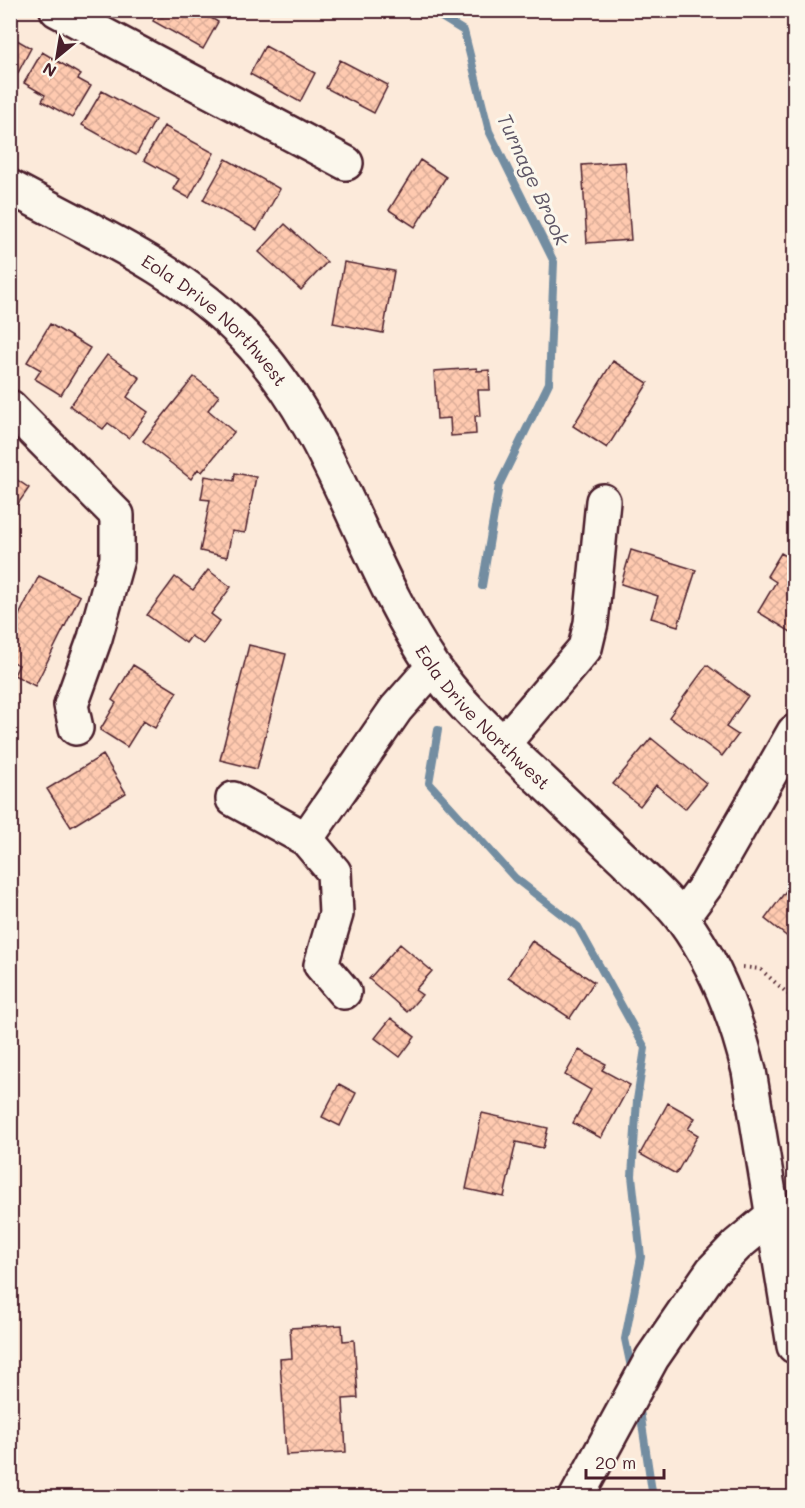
<svg xmlns="http://www.w3.org/2000/svg" width="805" height="1508" font-family="Mali,sans-serif">
	<defs>
		<pattern id="building-cross-hatch" width="8" height="8" patternUnits="userSpaceOnUse" patternTransform="scale(1.5)"><rect width="8" height="8" fill="#ffcab0"/><path d="M0 0l8 8M0 8l8-8" fill="none" stroke="#dcad98"/></pattern>
	</defs>
	<rect width="100%" height="100%" fill="#fceada"/>
	<filter id="ink" filterUnits="userSpaceOnUse"><feTurbulence type="fractalNoise" baseFrequency=".0167" numOctaves="2"/><feDisplacementMap in="SourceGraphic" scale="12" xChannelSelector="R" yChannelSelector="G"/><feConvolveMatrix kernelMatrix="1 2 1 2 8 2 1 2 1" color-interpolation-filters="sRGB"/></filter>
	<g filter="url(#ink)">
		<g fill="none" stroke-linecap="round" stroke-linejoin="round">
			<!-- stream -->
			<path stroke="#738da1" stroke-width="8" d="M430,10L464,31L489,131L554,262L549,383L499,485L482,586
				M438,730L429,783L515,878L578,927L645,1048L637,1100L632,1176L641,1257L625,1339L632,1372
				M639,1404L653,1498"/>
		</g>
		<!-- building -->
		<path fill="url(#building-cross-hatch)" stroke="#4a1f2b" stroke-width="1.5" d="M159,10H198L218,22L203,49L153,21Z
			M10,36L31,48L13,82L10,81Z
			M265,46L315,73L300,102L250,74Z
			M42,52L81,75L78,79L91,86L72,118L42,101L45,95L24,83Z
			M340,60L388,85L374,113L326,88Z
			M102,91L155,120L136,155L82,125Z
			M164,126L214,153L189,198L173,189L179,179L144,160Z
			M226,159L280,189L257,230L203,200Z
			M420,160L446,177L415,227L389,210Z
			M625,162L631,240L587,243L582,165Z
			M285,224L327,262L301,290L259,252Z
			M344,262L394,271L383,333L333,323Z
			M50,324L90,348L61,395L35,379L41,370L27,362Z
			M107,355L140,378L127,397L148,412L129,438L108,423L103,429L70,406Z
			M613,361L648,383L607,448L573,426Z
			M477,368V371L489,370L490,390H478L480,416H475L476,434L451,436L450,418L437,419L434,371Z
			M194,377L219,396L208,410L234,432L202,472L198,469L191,479L143,441Z
			M235,473L256,477L245,533L232,531L227,557L200,551L210,500L201,499L205,476L234,481Z
			M10,475L29,488L10,515Z
			M631,550L696,570L678,626L651,618L658,596L621,584Z
			M781,553L794,561V634L758,612L776,582L767,576Z
			M208,570L231,587L211,614L220,621L203,644L191,636L186,643L147,615L175,577L193,590Z
			M39,576L80,596L35,686L14,675L19,665L10,661V633Z
			M249,645L286,654L257,769L220,760Z
			M133,665L177,692L155,728L143,721L127,747L100,730L116,703L112,700Z
			M707,665L748,696L726,727L738,735L722,756L669,717Z
			M10,712H14L10,771Z
			M651,738L706,783L685,809L656,785L640,806L613,784Z
			M103,755L126,793L71,827L47,789Z
			M794,880V942L765,919Z
			M10,887L18,892L10,905Z
			M532,941L594,982L570,1018L508,977Z
			M400,944L432,971L415,990L422,995L407,1012L369,979Z
			M391,1018L415,1037L400,1057L375,1038Z
			M579,1050L606,1064L602,1070L630,1085L601,1138L573,1123L591,1090L565,1075Z
			M339,1084L356,1093L340,1126L322,1117Z
			M668,1103L695,1118L688,1129L698,1135L676,1174L640,1154Z
			M482,1113L548,1128L543,1148L516,1142L504,1197L466,1189Z
			M342,1325L343,1341L354,1340L358,1398L343,1399L346,1452L286,1455L280,1359L292,1358L290,1328Z"/>
		<g fill="none" stroke-linecap="round" stroke-linejoin="round">
			<defs>
				<path id="minor" d="M57,10L346,163
					M10,407L117,515V559L95,638L71,705L76,728
					M503,744L585,648L591,623L603,501
					M233,799L306,839L334,872L336,914L321,965L344,992
					M306,839L396,709L433,667
					M682,918L707,884L794,732
					M576,1498L652,1358L712,1271L737,1245L773,1215"/>
				<g id="major">
					<path id="s1" d="M10,187C91,231 181,269 245,337C334,430 362,562 433,666C458,703 494,735 526,766C560,797 592,829 625,860C644,879 667,898 683,920C717,966 736,1017 749,1071L794,1346"/>
				</g>
			</defs>
			<!-- minor casing -->
			<use href="#minor" stroke="#4a1f2b" stroke-width="38"/>
			<!-- major casing -->
			<use href="#major" stroke="#4a1f2b" stroke-width="38"/>
			<!-- path -->
			<path stroke="#4a1f2b" stroke-width="4" stroke-dasharray="1.5 4.5" stroke-linecap="butt" d="M743,967L760,969L794,999"/>
			<!-- minor -->
			<use href="#minor" stroke="#fbf7ec" stroke-width="33"/>
			<!-- major -->
			<use href="#major" stroke="#fbf7ec" stroke-width="33"/>
		</g>
	</g>
	<g text-anchor="middle" dominant-baseline="central" stroke-width="6" stroke-linejoin="round" paint-order="stroke">
		<!-- street labels -->
		<g font-size="18" fill="#4a1f2b" stroke="#fbf7ec">
			<text stroke="none"><textPath href="#s1" startOffset="246">Eola Drive Northwest</textPath></text>
			<text stroke="none"><textPath href="#s1" startOffset="732">Eola Drive Northwest</textPath></text>
		</g>
		<!-- water labels -->
		<g font-size="20" font-style="italic" fill="#5f5666" stroke="#fbf7ec">
			<text transform="translate(534 179) rotate(65)">Turnage Brook</text>
		</g>
	</g>
	<!-- margin -->
	<rect width="805" height="1508" fill="none" stroke="#fbf7ec" stroke-width="36"/>
	<rect x="18" y="18" width="769" height="1472" fill="none" stroke="#4a1f2b" stroke-width="2" filter="url(#ink)"/>
	<!-- north arrow -->
	<g transform="translate(57 57) rotate(210)" stroke="#fbf7ec" stroke-width="4.5" paint-order="stroke">
	<path d="M0-4.5L10 22L0 15L-10 22Z" fill="#4a1f2b"/>
	<text y="-9" font-size="16" font-weight="bold" text-anchor="middle" fill="#4a1f2b">N</text>
	</g>
	<!-- scale -->
	<path d="M586 1469v9h78v-9" fill="none" stroke="#4a1f2b" stroke-width="3"/>
	<text x="595" y="1469" font-size="18" fill="#4a1f2b" stroke="#fbf7ec" stroke-width="4.5" paint-order="stroke">20 m</text>
</svg>
